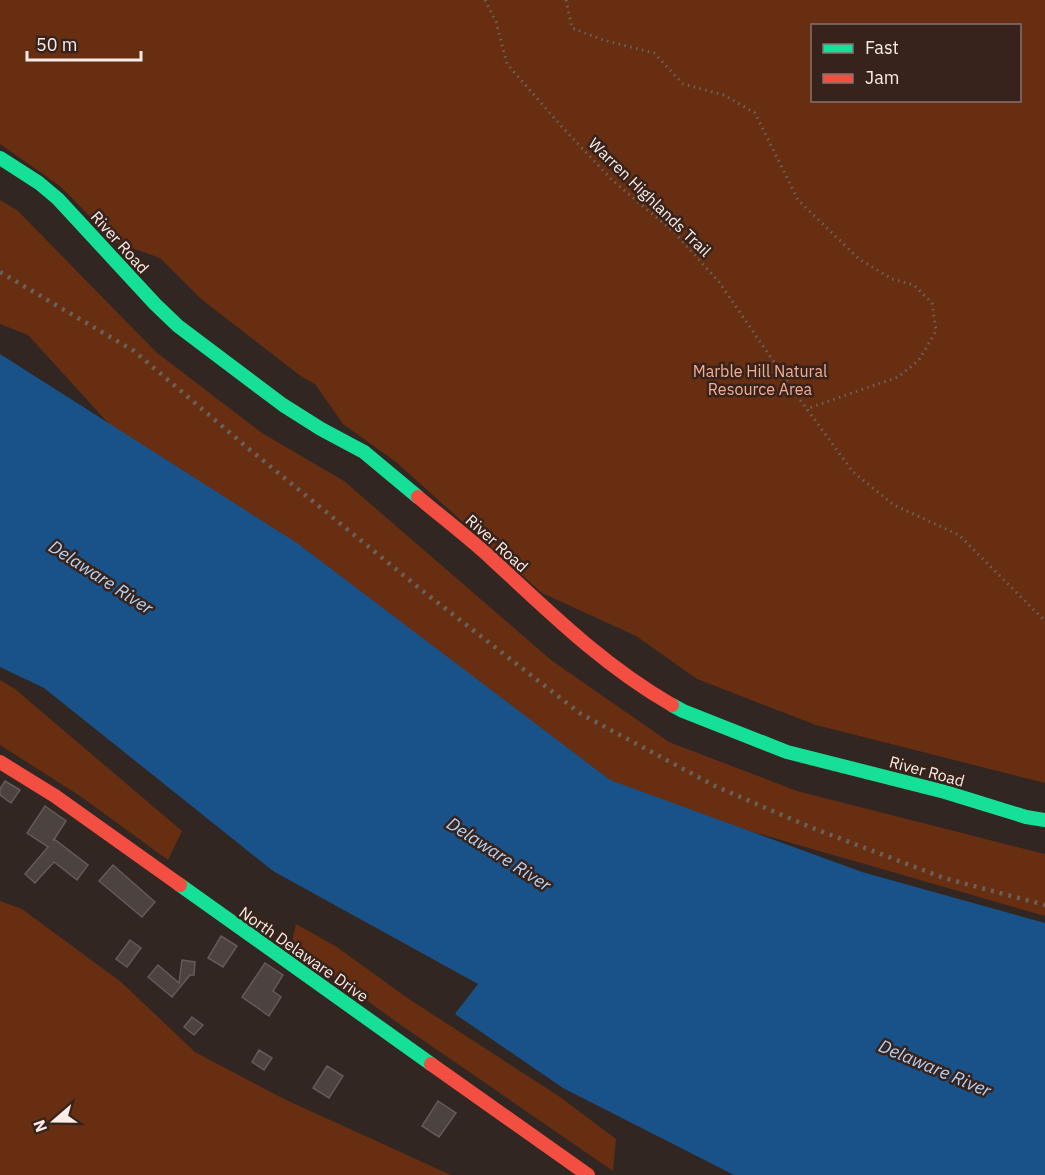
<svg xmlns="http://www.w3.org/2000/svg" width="1045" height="1175" font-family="'IBM Plex Sans',sans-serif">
	<rect width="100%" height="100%" fill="#312621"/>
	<!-- green -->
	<path fill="#672e12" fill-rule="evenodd" d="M0,0H1045V783L816,725L697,679L636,636L542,593L396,462L343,424L315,384L302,377L201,299L160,258L115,242L60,186L0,144ZM812,26H1020V100H812Z
		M0,200L18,211L156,352L262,433L344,481L551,660L669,742L797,791L1045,854V916L659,805L530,742L151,470L28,335L0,324Z
		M0,680L15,689L182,831L168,860L80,796L0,745Z
		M0,901L22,909L121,982L195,1052L284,1099L451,1175H0Z
		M296,924L337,947L406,997L560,1097L616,1139L613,1171L398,1023L291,946Z"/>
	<!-- water -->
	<path fill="#195289" d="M0,354L297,543L610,780L862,872L1045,923V1175H734L563,1088L455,1014L478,984L273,871L44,688L0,667Z"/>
	<!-- building -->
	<path fill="#4c4340" stroke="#645a57" stroke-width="1.5" d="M5,781L20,790L11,803L0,795V789Z
		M45,806L66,821L53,841L54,839L88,865L77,880L54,862L35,883L25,874L48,847L27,833Z
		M113,865L155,902L142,917L99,881Z
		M221,936L237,946L223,967L208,958Z
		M130,940L141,948L127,967L116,959Z
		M182,960L195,962L194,975H190L172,997L148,977L158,965L179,983Z
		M265,963L283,975L273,991L281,997L269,1016L242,997Z
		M192,1017L203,1025L194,1035L184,1027Z
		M259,1050L272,1058L264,1070L252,1062Z
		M327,1066L343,1076L329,1098L313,1088Z
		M438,1101L456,1113L439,1137L422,1126Z"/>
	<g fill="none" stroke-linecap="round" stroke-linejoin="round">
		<!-- path -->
		<path stroke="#6c6258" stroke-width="3" stroke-dasharray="1.5 4.5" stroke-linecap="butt" d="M485,0L496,22L507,64L563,128L612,180L675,233L719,282L798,397L853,472L894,505L959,535L1045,621
			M566,0L572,28L603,40L654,53L683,84L724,95L755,113L798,200L859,259L892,279L914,285L932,303L936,331L919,360L898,377L806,409"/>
		<!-- fast -->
		<path stroke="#16e098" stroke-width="14" d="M0,158L39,183L58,199L155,304L178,326L283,405L321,429L364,452L418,497
			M672,705L683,711L787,752L945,792L1026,817L1045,820
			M180,885L431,1064"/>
		<!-- jam -->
		<path stroke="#f24e42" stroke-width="14" d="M418,497C443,518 468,537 492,559C549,612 604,666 672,705
			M0,762L55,796L180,885
			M431,1064L588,1175"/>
		<!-- rail -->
		<path stroke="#6b6058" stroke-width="4.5" stroke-dasharray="3 6" stroke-linecap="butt" d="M0,272L134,351L249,449L424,592L581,714L715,786L810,827L944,878L1045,905"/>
	</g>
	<g text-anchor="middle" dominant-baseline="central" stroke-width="5" stroke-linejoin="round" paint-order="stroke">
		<!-- street labels -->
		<g font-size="16" fill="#fbece7" stroke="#37231b">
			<text transform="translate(650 197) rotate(44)">Warren Highlands Trail</text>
			<text transform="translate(120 242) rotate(48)">River Road</text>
			<text transform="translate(497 543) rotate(42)">River Road</text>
			<text transform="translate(927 771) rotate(15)">River Road</text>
			<text transform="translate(304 954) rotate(35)">North Delaware Drive</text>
		</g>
		<!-- park labels -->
		<g font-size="16" fill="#f3af94" stroke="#37231b">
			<text x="760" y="371">Marble Hill Natural<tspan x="760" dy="18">Resource Area</tspan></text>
		</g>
		<!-- water labels -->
		<g font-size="18" font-style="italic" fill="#b3d2f5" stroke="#37231b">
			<text transform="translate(101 577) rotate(33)">Delaware River</text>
			<text transform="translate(499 854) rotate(33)">Delaware River</text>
			<text transform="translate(935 1068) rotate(23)">Delaware River</text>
		</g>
	</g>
	<!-- legend -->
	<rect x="811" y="24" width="210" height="78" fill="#37231b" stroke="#85736d" stroke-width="1.5"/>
	<rect x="823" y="44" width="30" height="9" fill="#16e098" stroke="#85736d" stroke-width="1.5"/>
	<text x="865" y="54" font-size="18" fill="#fbece7">Fast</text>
	<rect x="823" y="74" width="30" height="9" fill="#f24e42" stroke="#85736d" stroke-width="1.5"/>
	<text x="865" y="84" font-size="18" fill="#fbece7">Jam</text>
	<!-- north arrow -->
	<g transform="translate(54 1121) rotate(250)" stroke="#37231b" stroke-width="4.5" paint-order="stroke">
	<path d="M0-4.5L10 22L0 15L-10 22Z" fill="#fbece7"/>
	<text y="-9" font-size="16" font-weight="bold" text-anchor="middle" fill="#fbece7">N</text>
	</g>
	<!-- scale -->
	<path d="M27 51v9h114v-9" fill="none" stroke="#fbece7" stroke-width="3"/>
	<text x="36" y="51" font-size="18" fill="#fbece7" stroke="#37231b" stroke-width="4.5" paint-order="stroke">50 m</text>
</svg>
